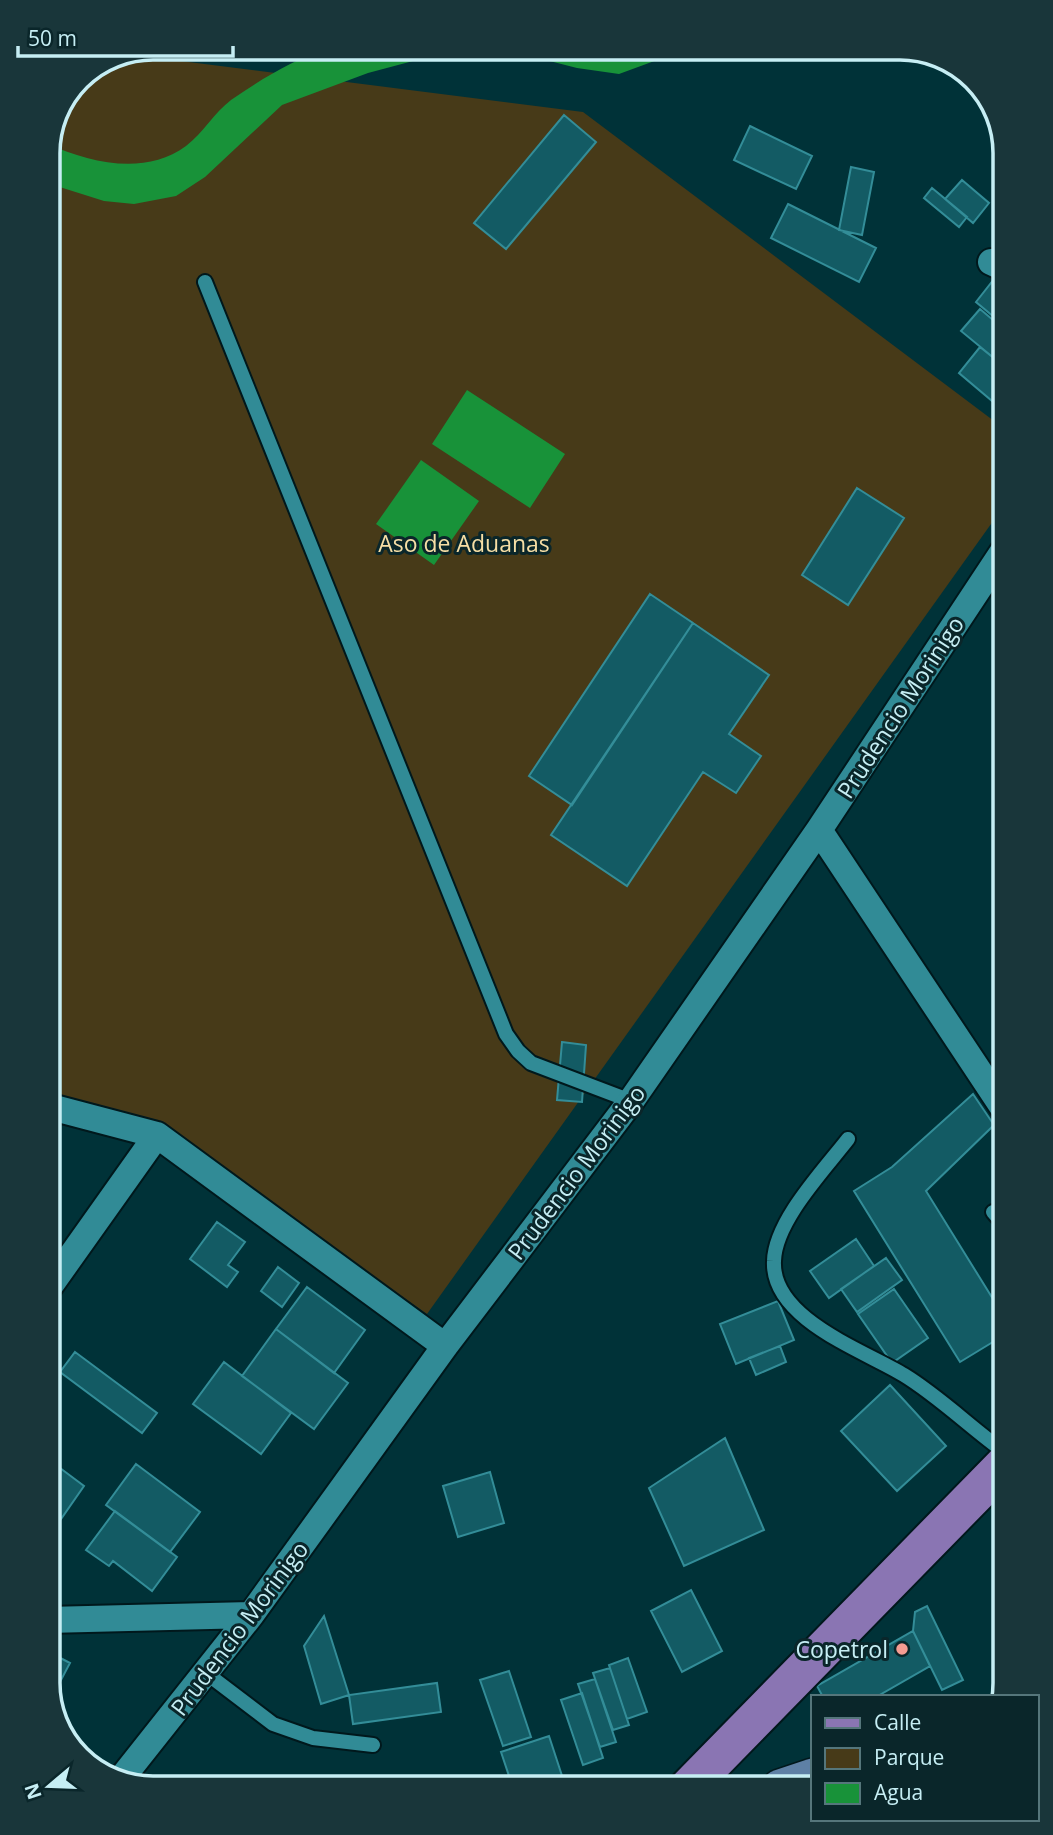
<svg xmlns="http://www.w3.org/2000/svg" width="1053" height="1835" font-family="'Open Sans',sans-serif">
	<rect width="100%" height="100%" fill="#003238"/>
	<!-- green -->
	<path fill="#473a18" d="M133,55L583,112L1006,430V503L427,1314L148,1119L47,1093V146L78,78Z"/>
	<!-- water -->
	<path fill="#189239" d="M330,47H576L611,51L622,47H870L839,57L813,54L777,59L719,50L668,56L619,74L577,68L530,56L458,49L368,73L282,105L205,177L176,196L134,204L104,201L47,183L48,144C91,163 145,176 186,146C203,133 214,113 231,100C261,79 295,59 330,47Z
		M467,390L565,454L530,508L432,444Z
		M421,460L479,501L434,565L376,524Z"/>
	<!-- building -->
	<path fill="#135b64" stroke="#338d98" stroke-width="2" d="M564,115L596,142L506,249L474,223Z
		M750,126L812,156L796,189L734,160Z
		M851,167L874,172L862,235L839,230Z
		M962,180L989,203L973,223L945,199Z
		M932,188L967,217L959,227L924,198Z
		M788,204L876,248L859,282L771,238Z
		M1002,269L1006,272V302L994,317L976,302Z
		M980,309L1006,331V368L961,331Z
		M980,347L1006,368V396L998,406L959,373Z
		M857,488L904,518L848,605L802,575Z
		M650,594L693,623L572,805L529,776Z
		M693,623L769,675L729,734L761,756L736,793L703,772L627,886L551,835Z
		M1006,691V713L996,707Z
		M562,1042L586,1045L582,1102L557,1100Z
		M973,1094L994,1125L926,1191L1006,1320V1334L960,1362L854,1191L892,1167Z
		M217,1222L245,1242L228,1265L238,1272L227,1287L190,1259Z
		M856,1239L874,1266L829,1298L810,1271Z
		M886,1258L902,1280L857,1312L841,1289Z
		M278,1267L299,1283L282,1307L261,1291Z
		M307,1287L365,1330L334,1373L276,1329Z
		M894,1289L928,1338L892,1363L858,1314Z
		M778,1301L794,1340L736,1364L720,1324Z
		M276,1329L348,1383L314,1429L242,1376Z
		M780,1346L786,1362L756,1375L749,1358Z
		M75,1352L157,1413L142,1433L60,1372Z
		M224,1362L291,1413L261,1454L193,1404Z
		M890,1385L946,1446L897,1491L841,1431Z
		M725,1438L764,1530L684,1566L649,1488Z
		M52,1462L84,1486L61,1519L47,1509V1469Z
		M136,1464L200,1512L170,1552L106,1505Z
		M490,1472L504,1523L458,1537L443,1486Z
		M115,1511L177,1557L152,1591L113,1561L109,1566L86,1550Z
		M691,1590L722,1651L682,1672L651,1611Z
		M927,1606L963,1680L942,1690L913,1631L915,1612Z
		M324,1616L349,1695L321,1704L304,1646Z
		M913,1631L930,1666L876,1697H823L817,1686Z
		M47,1651L70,1663L51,1699L47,1682Z
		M628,1658L647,1712L627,1719L609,1665Z
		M610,1668L629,1725L613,1730L593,1673Z
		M509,1671L531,1737L503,1746L480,1680Z
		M595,1679L616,1742L600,1747L578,1684Z
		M437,1683L441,1712L353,1724L349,1695Z
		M582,1693L603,1758L583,1765L561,1700Z
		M58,1728L80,1740L75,1748Z
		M549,1736L566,1788H513L501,1752Z"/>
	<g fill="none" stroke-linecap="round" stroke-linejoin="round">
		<defs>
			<path id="service" d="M205,282L506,1034L518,1051L531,1063L631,1101
				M848,1139C824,1170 775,1221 774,1261C771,1319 865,1351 904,1375C940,1397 972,1429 1006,1453
				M993,1212L1006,1227
				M206,1673L273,1724L313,1738L373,1745"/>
			<path id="minor" d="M991,262L1006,269
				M819,830L1006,1112
				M47,1106L157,1135L445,1346
				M47,1290L157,1135
				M47,1620L251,1615
				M121,1779L251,1615L445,1346L631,1101L819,830L1006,547"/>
			<path id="secondary" d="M780,1788L813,1777"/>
			<path id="primary" d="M688,1788L1006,1463"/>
		</defs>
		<!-- service casing -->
		<use href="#service" stroke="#00181c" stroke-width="18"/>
		<!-- minor casing -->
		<use href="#minor" stroke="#00181c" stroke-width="30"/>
		<!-- secondary casing -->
		<use href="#secondary" stroke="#00181c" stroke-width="40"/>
		<!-- primary casing -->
		<use href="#primary" stroke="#00181c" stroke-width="42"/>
		<!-- service -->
		<use href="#service" stroke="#318b96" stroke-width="14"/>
		<!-- minor -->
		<use href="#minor" stroke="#318b96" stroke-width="26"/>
		<!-- secondary -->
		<use href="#secondary" stroke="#5e80a5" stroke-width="37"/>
		<!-- primary -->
		<use href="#primary" stroke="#8a75b3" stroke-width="38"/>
	</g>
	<!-- markers -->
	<circle fill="#f59c92" stroke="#0a262a" stroke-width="2.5" cx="902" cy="1649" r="7"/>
	<g text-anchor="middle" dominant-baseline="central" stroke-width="6" stroke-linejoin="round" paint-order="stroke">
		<!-- park labels -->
		<g font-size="23" fill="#f6dea5" stroke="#0a262a">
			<text x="464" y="543">Aso de Aduanas</text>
		</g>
		<!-- street labels -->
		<g font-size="23" fill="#c6eef4" stroke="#0a262a">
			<text transform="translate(900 707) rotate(-57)">Prudencio Morinigo</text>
			<text transform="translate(576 1172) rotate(-53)">Prudencio Morinigo</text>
			<text transform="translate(239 1628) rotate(-53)">Prudencio Morinigo</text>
		</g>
		<!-- poi labels -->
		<g font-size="23" fill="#c6eef4" stroke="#0a262a" text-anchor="end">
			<text x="888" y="1649">Copetrol</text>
		</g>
	</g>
	<!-- crop -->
	<path d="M0 0H1053V1835H0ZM153 60H900A93 93 0 0 1 993 153V1683A93 93 0 0 1 900 1776H153A93 93 0 0 1 60 1683V153A93 93 0 0 1 153 60Z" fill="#19363a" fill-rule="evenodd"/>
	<path fill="none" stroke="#c6eef4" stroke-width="3.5" d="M153 60H900A93 93 0 0 1 993 153V1683A93 93 0 0 1 900 1776H153A93 93 0 0 1 60 1683V153A93 93 0 0 1 153 60Z"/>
	<!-- legend -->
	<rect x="811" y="1695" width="228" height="126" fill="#0a262a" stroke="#55767b" stroke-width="2"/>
	<rect x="825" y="1718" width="35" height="10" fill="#8a75b3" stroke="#55767b" stroke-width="2"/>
	<text x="874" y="1730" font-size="21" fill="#c6eef4">Calle</text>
	<rect x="825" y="1748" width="35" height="21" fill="#473a18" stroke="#55767b" stroke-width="2"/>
	<text x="874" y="1765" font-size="21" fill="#c6eef4">Parque</text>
	<rect x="825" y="1783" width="35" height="21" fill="#189239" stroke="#55767b" stroke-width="2"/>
	<text x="874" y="1800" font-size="21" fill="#c6eef4">Agua</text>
	<!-- north arrow -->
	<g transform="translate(49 1786) rotate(251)" stroke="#0a262a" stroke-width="5" paint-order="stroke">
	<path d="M0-5L12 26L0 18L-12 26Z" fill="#c6eef4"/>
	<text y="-10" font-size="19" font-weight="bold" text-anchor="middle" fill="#c6eef4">N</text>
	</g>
	<!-- scale -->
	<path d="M18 46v10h215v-10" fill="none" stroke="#c6eef4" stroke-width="3.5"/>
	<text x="28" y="46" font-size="21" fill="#c6eef4" stroke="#0a262a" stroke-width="5" paint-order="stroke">50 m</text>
</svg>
